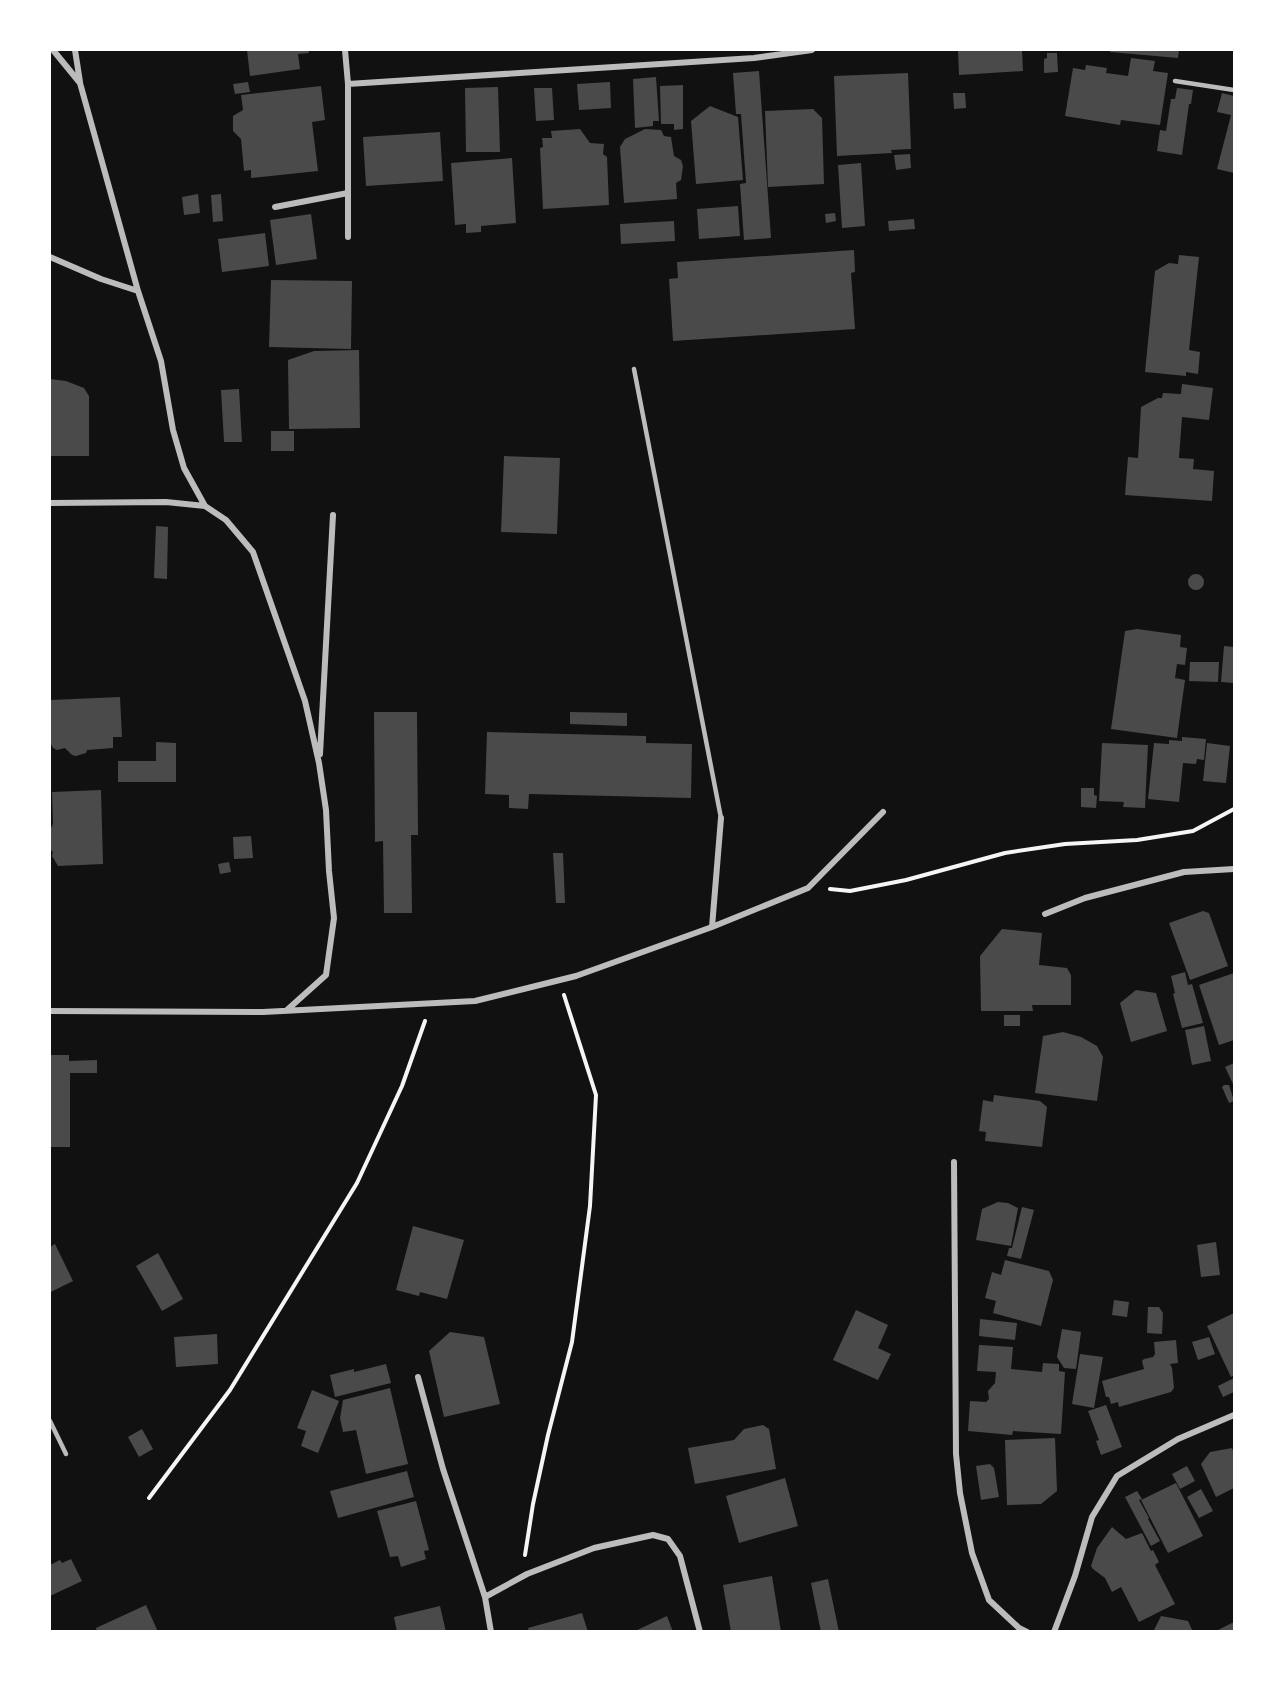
<svg xmlns="http://www.w3.org/2000/svg" width="1284" height="1681" font-family="'DM Sans',sans-serif">
	<rect width="100%" height="100%" fill="#111"/>
	<!-- building -->
	<path fill="#4a4a4a" d="M247,50H308L309,53L298,54L300,69L250,76Z
		M958,50H1022L1023,71L959,75Z
		M1110,50H1179L1178,58L1110,52Z
		M1047,53H1057L1058,72L1044,73V59L1047,58Z
		M1131,58L1155,61L1153,71L1168,73L1160,125L1121,120L1120,125L1065,116L1073,68L1085,70L1086,65L1107,68L1106,73L1128,76Z
		M759,71L771,238L744,240L740,184L746,183L741,114H736L733,73Z
		M908,73L911,149L891,150L892,153L837,156L834,76Z
		M656,77L659,121H653V126L635,128L633,79Z
		M248,82L250,92L235,94L233,84Z
		M610,82L611,108L579,110L577,84Z
		M683,85V129L674,130V124H661L660,86Z
		M321,86L325,120L312,122L318,171L251,178V170L244,171L241,139L233,131V116L243,110L241,95Z
		M498,87L500,152H466L465,88Z
		M534,88H552L554,120L536,121Z
		M1177,88L1193,90L1191,104H1189L1182,155L1157,151L1160,130L1166,131L1171,99H1175Z
		M953,93H965L966,108L954,109Z
		M1222,93L1234,96V173L1217,169L1231,115L1217,112Z
		M710,106L738,117L743,180L696,184L691,121Z
		M813,109L822,118L824,184L768,187L765,111Z
		M580,129L590,143L604,144L603,154L607,157L609,205L543,209L540,148L543,147L542,138H552L551,131Z
		M645,129L661,130L664,136L671,137L674,156L681,160L683,166L681,180L676,183L677,199L624,203L620,147L625,139Z
		M440,132L443,181L366,186L363,137Z
		M910,154L911,168L896,170L894,155Z
		M512,158L516,223L481,226V232L466,233V224L455,225L451,163Z
		M861,163L865,226L842,228L838,165Z
		M198,194L200,213L184,215L182,197Z
		M221,194L223,221L213,222L211,195Z
		M738,206L740,236L699,239L697,209Z
		M835,213L836,221L826,223L825,214Z
		M311,214L317,259L276,265L270,220Z
		M914,219L915,229L889,231L888,221Z
		M674,221L675,241L621,244L620,224Z
		M265,233L269,266L222,272L218,239Z
		M854,250L855,272L851,273L855,329L673,341L669,279L678,278L677,262Z
		M1179,255L1199,257L1189,350L1200,352L1198,374L1186,372V376L1145,372L1155,271L1169,263L1178,264Z
		M271,280L352,281L351,349L269,347Z
		M359,350L360,428L289,429L288,360L314,351Z
		M50,379L66,381L84,388L89,396V456H50Z
		M1182,384L1213,388L1209,420L1182,417L1179,458L1194,459L1193,469L1214,471L1212,501L1125,495L1128,457L1138,458L1141,407L1158,398H1162L1163,393L1181,394Z
		M239,389L242,442H224L221,390Z
		M271,431H294V451H271Z
		M504,456L560,458L557,534L501,532Z
		M156,526L168,527L167,579L154,578Z
		M1188 582a8 8 0 1 1 16 0a8 8 0 1 1-16 0Z
		M1137,629L1181,635L1180,647L1187,648L1185,665L1177,664L1175,678L1185,680L1177,738L1111,729L1125,631Z
		M1224,646L1234,647V683L1221,682Z
		M1190,662H1219L1218,682L1189,681Z
		M120,697L122,737H113V748L87,750L86,753L76,756L72,755L65,748L57,750L53,748L50,742V700Z
		M374,712H417L418,835H411L412,913H384L383,841L375,842Z
		M570,712L627,713V726L570,724Z
		M487,732L646,736V743L692,744L691,798L529,794L528,809L509,808V795L485,794Z
		M1182,737L1206,739L1204,760L1197,759L1196,764L1183,763L1179,802L1148,799L1154,743L1169,744V740L1182,741Z
		M156,742L176,743V782H118V761H156Z
		M1102,743L1148,745L1145,808L1123,807L1124,802L1099,801Z
		M1207,743L1230,746L1226,783L1203,781Z
		M1081,788H1094V795L1097,796L1096,808L1081,807Z
		M101,790L103,864L58,866L52,856L53,852L50,849V830L53,824L52,792Z
		M251,836L253,858L234,859L233,837Z
		M553,853H563L565,903H556Z
		M229,862L231,872L220,874L218,864Z
		M1203,911L1209,913L1228,966L1190,980L1169,923Z
		M1002,929L1042,933L1039,965L1067,968L1071,975V1005H1032L1033,1011H981L980,956Z
		M1185,972L1188,985L1192,984L1203,1023L1182,1028L1173,994L1175,993L1171,976Z
		M1234,973V1040L1219,1045L1199,985Z
		M1136,990L1156,993L1167,1031L1131,1042L1120,1003Z
		M1004,1015H1020V1026H1004Z
		M1204,1026L1211,1061L1192,1065L1185,1030Z
		M1063,1032L1081,1037L1097,1046L1103,1057L1097,1101L1035,1093L1043,1036Z
		M50,1055H69V1061L97,1060V1073H70V1147H50Z
		M1234,1063V1083L1233,1084L1225,1067Z
		M1224,1085H1229L1234,1101L1229,1103L1222,1087Z
		M994,1095L1040,1101L1047,1107L1042,1147L985,1141L986,1132L979,1131L983,1100L993,1102Z
		M998,1202L1008,1203L1018,1208L1011,1246L976,1240L982,1209Z
		M1022,1207L1034,1210L1021,1259L1007,1256L1009,1248H1012Z
		M413,1226L464,1240L447,1299L420,1292L419,1296L396,1290Z
		M1216,1242L1220,1275L1201,1277L1197,1245Z
		M55,1244L73,1281L51,1292L50,1289V1247Z
		M158,1253L183,1299L162,1311L136,1266Z
		M1005,1260L1049,1271L1053,1280L1041,1326L993,1313L996,1301L985,1298L992,1272L1001,1275Z
		M1114,1300L1129,1302L1127,1317L1112,1315Z
		M1148,1307H1159L1163,1313L1162,1334L1147,1333Z
		M856,1310L888,1325L878,1348L891,1354L878,1380L833,1360Z
		M1234,1313V1375L1231,1377L1207,1326Z
		M980,1319L1017,1323L1015,1340L979,1336Z
		M1062,1329L1081,1332L1076,1369L1064,1368L1057,1357Z
		M450,1332L484,1337L500,1404L444,1417L429,1351Z
		M217,1334L218,1364L176,1367L174,1337Z
		M1209,1337L1215,1354L1198,1360L1192,1342Z
		M1176,1340L1178,1363L1170,1364L1172,1368L1174,1388L1171,1392L1119,1407L1118,1402L1111,1404L1109,1397H1106L1102,1381L1144,1369L1142,1361L1144,1359L1153,1357L1155,1354L1154,1342Z
		M979,1345L1013,1347L1011,1369L1042,1372L1043,1363L1059,1364V1371L1065,1372L1061,1434L1013,1431L1012,1435L968,1431L970,1401L986,1402L989,1399L988,1391L995,1383L996,1372L977,1371Z
		M1080,1354L1103,1357L1094,1408L1072,1404Z
		M386,1364L391,1383L335,1397L330,1375L354,1369V1372Z
		M1234,1378V1392L1223,1397L1218,1386Z
		M390,1388L408,1464L366,1474L356,1430L343,1432L340,1418L343,1400Z
		M312,1390L339,1401L318,1453L301,1446L306,1431L297,1428Z
		M1106,1405L1122,1447L1101,1455L1096,1441L1099,1440L1088,1411Z
		M763,1425L769,1429L776,1469L695,1484L688,1448L734,1440L744,1429Z
		M142,1429L153,1449L139,1457L128,1437Z
		M1055,1438L1057,1491L1041,1504L1007,1505L1005,1440Z
		M1232,1448L1234,1453V1488L1216,1497L1201,1464L1210,1452Z
		M990,1464L994,1468L999,1497L981,1500L976,1466Z
		M1187,1466L1195,1481L1180,1489L1172,1474Z
		M407,1471L414,1497L338,1518L330,1491Z
		M785,1478L798,1526L739,1543L726,1496Z
		M1176,1483L1203,1536L1168,1553L1141,1500Z
		M1201,1489L1213,1511L1199,1518L1187,1497Z
		M1137,1491L1142,1499L1139,1500L1149,1518L1148,1519L1160,1541L1151,1546L1125,1497Z
		M416,1501L429,1550L424,1551L426,1559L401,1567L398,1556L390,1557L377,1511Z
		M1112,1527L1126,1539L1142,1533L1151,1551L1153,1550L1159,1562L1155,1565L1175,1604L1139,1622L1121,1587L1112,1592L1105,1578L1093,1569L1091,1566L1097,1548Z
		M71,1559L82,1581L50,1596V1565L60,1560L62,1563Z
		M772,1576L781,1632H731L723,1585Z
		M828,1579L839,1632H821L811,1583Z
		M146,1605L158,1632H97L96,1628Z
		M440,1606L446,1632H397L394,1617Z
		M582,1613L588,1632H529L528,1628Z
		M667,1616L673,1632H633Z
		M1161,1616L1188,1621L1193,1632H1153Z
		M1234,1622V1632H1214Z"/>
	<g fill="none" stroke-linecap="round" stroke-linejoin="round">
		<!-- path -->
		<path stroke="#f5f5f5" stroke-width="4" d="M830,889L850,891L906,880L1005,853L1065,844L1137,840L1193,831L1234,809
			M149,1498L230,1390L357,1183L402,1086L425,1021
			M525,1555L533,1504L548,1435L572,1342L590,1206L596,1095L564,995"/>
		<!-- service -->
		<path stroke="#bcbcbc" stroke-width="4.5" d="M1175,81L1234,90
			M634,369L721,818
			M50,1421L66,1454"/>
		<!-- minor -->
		<path stroke="#bcbcbc" stroke-width="6" d="M53,50L80,83L138,291L161,361L173,430L184,468L205,506
			M75,50L80,82
			M345,50L348,84
			M275,207L348,193
			M348,237V84L754,58L812,50
			M50,257L101,279L138,291
			M50,503L166,502L205,506L226,520L253,552L305,701L319,763L326,810L329,871L334,918L326,975L287,1010
			M320,754L333,515
			M1045,914L1085,898L1184,872L1234,869
			M712,927L721,818
			M50,1011L263,1012L475,1001L576,976L712,927L808,888L883,812
			M954,1162L956,1454L960,1493L972,1553L989,1600L1019,1628L1027,1632
			M418,1377L443,1469L485,1597L491,1632
			M485,1597L527,1574L594,1548L653,1535L668,1539L680,1556L700,1632
			M1054,1632L1075,1576L1092,1517L1117,1476L1178,1439L1234,1415"/>
	</g>
	<!-- border -->
	<rect width="1284" height="1681" fill="none" stroke="#ffffff" stroke-width="102"/>
</svg>
